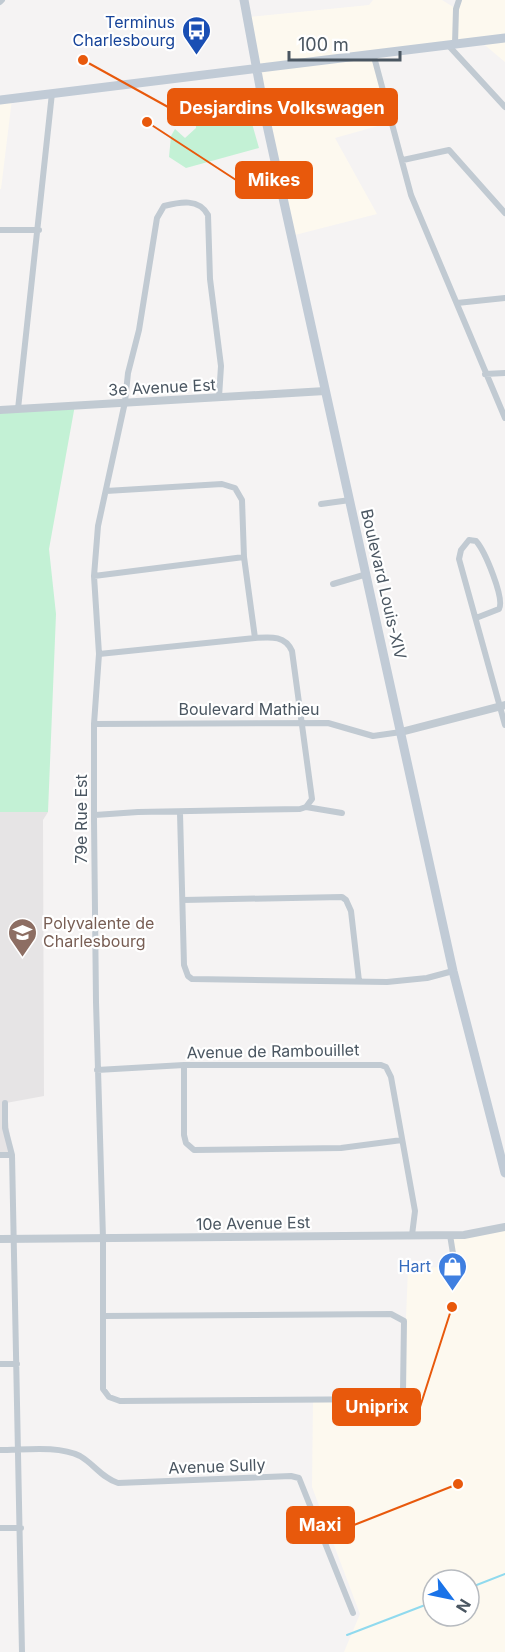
<svg xmlns="http://www.w3.org/2000/svg" width="505" height="1652" font-family="Inter,sans-serif">
	<rect width="100%" height="100%" fill="#f5f3f3"/>
	<!-- commercial -->
	<path fill="#fdf9ef" fill-rule="evenodd" d="M373,0H442L455,8L459,0H505V62L480,41L373,52L392,122L335,138L377,214L291,236L248,17L369,5Z
		M12,99L1,189H0V100Z
		M505,1227V1652H344L360,1614L312,1487L313,1400L398,1399L403,1392L408,1269L454,1266L450,1235ZM433,1580H469V1616H433Z"/>
	<!-- education -->
	<path fill="#e6e4e5" d="M0,811L48,812L43,820L44,1096L6,1103L12,1155H0Z"/>
	<!-- green -->
	<path fill="#c3f1d5" d="M230,89L243,92L259,148L186,168L169,157L171,136L175,129L185,138L196,128L194,100L217,90Z
		M75,405L49,549L56,614L48,812H0V410Z"/>
	<g fill="none" stroke-linecap="round" stroke-linejoin="round">
		<!-- stream -->
		<path stroke="#90daee" stroke-width="2" d="M469,1588L505,1574
			M347,1635L433,1602"/>
		<!-- minor -->
		<path stroke="#c1cad2" stroke-width="6" d="M0,2L2,0
			M455,44L456,9L459,0
			M448,45L505,107
			M373,53L411,195L505,418
			M403,160L449,150L505,213
			M0,230H39
			M457,303L505,298
			M485,374L505,373
			M18,409L52,93
			M106,491L222,484L235,488L242,500L244,557L255,638
			M321,504L350,500
			M94,576L244,557
			M333,584L367,574
			M476,618L499,609C505,599 485,551 476,541L469,540L461,550L459,559L505,725
			M94,724L328,723L373,736L401,732
			M306,807L342,813
			M180,813L184,965L188,976L192,979L387,982L427,978L453,971
			M95,815L138,812L300,809L306,807L312,799L292,651C285,635 270,637 255,638L99,654
			M183,900L342,897L346,900L351,911L359,981
			M184,1065V1135L186,1143L194,1150L341,1148L402,1140
			M97,1070L184,1065H381L386,1067L391,1077L415,1211L412,1235
			M5,1103V1128L12,1155L22,1652
			M0,1155H12
			M450,1235L455,1266
			M103,1316L391,1314L404,1321L403,1392L398,1399L120,1401L109,1397L103,1389V1238L96,1002L94,820V724L99,654L94,576L98,526L125,402L128,373L139,330L157,218L164,206C180,202 199,198 208,215L210,279L221,366L219,397
			M0,1364H17
			M0,1450C24,1450 58,1445 80,1456C94,1464 102,1478 118,1483L291,1476L299,1478L353,1613
			M0,1528H21"/>
		<!-- tertiary -->
		<path stroke="#c1cad2" stroke-width="8" d="M0,410L325,391
			M401,732L505,705
			M0,1239L464,1235L505,1227"/>
		<!-- secondary -->
		<path stroke="#c1cbd6" stroke-width="9" d="M244,0L267,125L453,971L505,1173
			M0,100L505,38"/>
	</g>
	<!-- icons -->
	<defs>
		<symbol id="bus-pin" viewBox="-11 -11 22 30"><path d="M0 17L-7.5 6A9.5 9.5 0 1 1 7.5 6Z" fill="#1a4fb4" stroke="#fff"/><path d="M-5-6H5V4H4V6H2V4H-2V6H-4V4H-5ZM-3.5-4V0h7V-4ZM-3.5 1.2v1.5H-2V1.2ZM2 1.2v1.5H3.5V1.2Z" fill="#fff"/></symbol>
		<symbol id="school-pin" viewBox="-11 -11 22 30"><path d="M0 17L-7.5 6A9.5 9.5 0 1 1 7.5 6Z" fill="#8d6e63" stroke="#fff"/><path d="M0-5L7-2L0 1L-7-2ZM-4 1L0 2.5L4 1V4Q0 6-4 4Z" fill="#fff"/></symbol>
		<symbol id="shop-pin" viewBox="-11 -11 22 30"><path d="M0 17L-7.5 6A9.5 9.5 0 1 1 7.5 6Z" fill="#3f7fe0" stroke="#fff"/><path d="M-5-2.5h2.3a2.7 3.5 0 0 1 5.4 0H5L5.5 6h-11ZM-1.5-2.5h3a1.5 2.3 0 0 0-3 0Z" fill="#fff"/></symbol>
	</defs>
	<g fill-rule="evenodd">
		<use href="#bus-pin" x="180" y="14" width="33" height="45"/>
		<use href="#school-pin" x="6" y="916" width="33" height="45"/>
		<use href="#shop-pin" x="436" y="1250" width="33" height="45"/>
	</g>
	<g text-anchor="middle" dominant-baseline="central" stroke-width="4.5" stroke-linejoin="round" paint-order="stroke">
		<!-- transit labels -->
		<g font-size="16" fill="#164399" stroke="#fff" text-anchor="end">
			<text x="175" y="22">Terminus<tspan x="175" dy="18">Charlesbourg</tspan></text>
		</g>
		<!-- street labels -->
		<g font-size="16" fill="#4a5661" stroke="#fff">
			<text transform="translate(162 387) rotate(-3)">3e Avenue Est</text>
			<text transform="translate(384 584) rotate(77)">Boulevard Louis-XIV</text>
			<text x="249" y="709">Boulevard Mathieu</text>
			<text transform="translate(81 819) rotate(-90)">79e Rue Est</text>
			<text transform="translate(273 1051) rotate(-1)">Avenue de Rambouillet</text>
			<text transform="translate(253 1223) rotate(-1)">10e Avenue Est</text>
			<text transform="translate(217 1466) rotate(-2)">Avenue Sully</text>
		</g>
		<!-- education labels -->
		<g font-size="16" fill="#785e54" stroke="#fff" text-anchor="start">
			<text x="43" y="923">Polyvalente de<tspan x="43" dy="18">Charlesbourg</tspan></text>
		</g>
		<!-- shop labels -->
		<g font-size="16" fill="#366cbe" stroke="#fff" text-anchor="end">
			<text x="431" y="1266">Hart</text>
		</g>
	</g>
	<!-- callouts -->
	<path fill="none" stroke="#e8590c" stroke-width="2" d="M83 60L168 107M147 122L236 180M452 1307L420 1407M458 1484L354 1525"/>
	<g fill="#e8590c" stroke="#fff" stroke-width="2">
		<circle cx="83" cy="60" r="6"/>
		<circle cx="147" cy="122" r="6"/>
		<circle cx="452" cy="1307" r="6"/>
		<circle cx="458" cy="1484" r="6"/>
	</g>
	<g fill="#e8590c" stroke="#e8590c" stroke-width="2">
		<rect x="168" y="89" width="229" height="36" rx="6"/>
		<rect x="236" y="162" width="76" height="36" rx="6"/>
		<rect x="333" y="1389" width="87" height="36" rx="6"/>
		<rect x="287" y="1507" width="67" height="36" rx="6"/>
	</g>
	<g font-size="18" text-anchor="middle" font-weight="bold" fill="#fff">
		<text x="282" y="114">Desjardins Volkswagen</text>
		<text x="274" y="186">Mikes</text>
		<text x="377" y="1413">Uniprix</text>
		<text x="320" y="1531">Maxi</text>
	</g>
	<!-- north arrow -->
	<g transform="translate(451 1598) rotate(122)"><circle r="28" fill="#ffffff" stroke="#b7bbc0" stroke-width="1.5"/>
	<path d="M0-4.5L10 22L0 15L-10 22Z" fill="#1a73e8"/>
	<text y="-9" font-size="16" font-weight="bold" text-anchor="middle" fill="#4a5661">N</text>
	</g>
	<!-- scale -->
	<path d="M289 51v9h111v-9" fill="none" stroke="#4a5661" stroke-width="3"/>
	<text x="298" y="51" font-size="18" fill="#4a5661" stroke="#ffffff" stroke-width="4.5" paint-order="stroke">100 m</text>
</svg>
